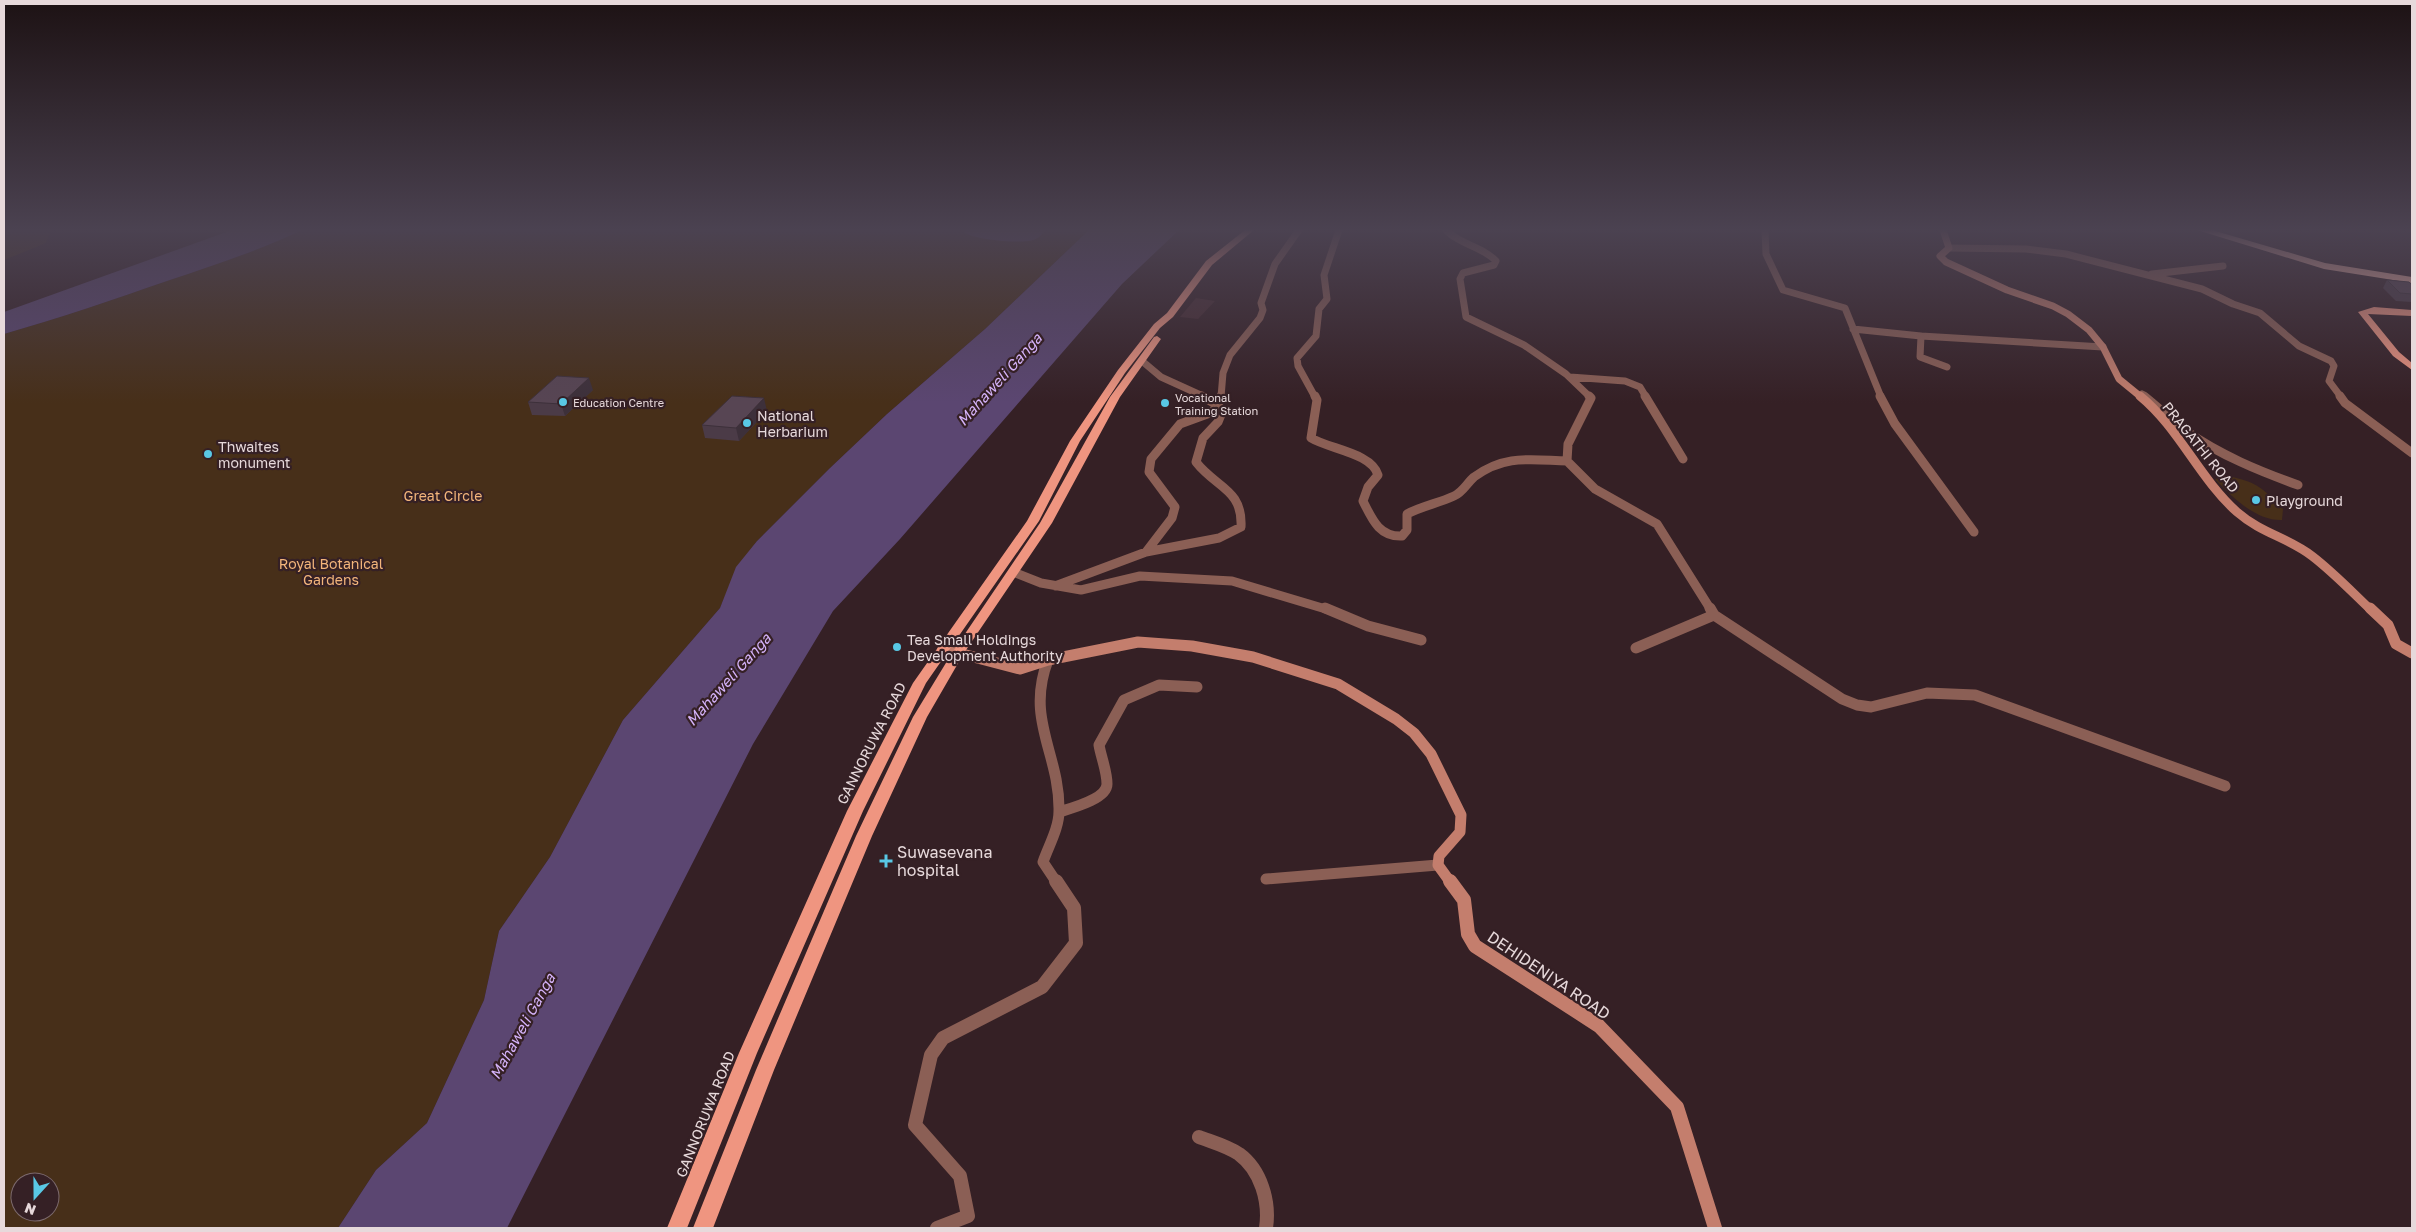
<svg xmlns="http://www.w3.org/2000/svg" width="2416" height="1232" font-family="'Golos Text',sans-serif">
	<rect width="100%" height="100%" fill="#352025"/>
	<!-- built -->
	<path fill="#462b31" d="M1196,298L1215,301L1198,319L1180,317Z"/>
	<!-- green -->
	<path fill="#472f19" fill-rule="evenodd" d="M4,230H51L46,243L4,260Z
		M302,230H1089L985,329L887,414L830,468L757,541L737,567L720,608L623,720L550,857L499,931L484,1000L427,1123L376,1170L338,1228H4V334C60,318 115,299 170,280C215,265 260,250 302,230ZM20,1182H50V1212H20Z
		M2228,476C2259,483 2261,487 2283,509L2282,520C2256,521 2232,497 2215,479Z"/>
	<!-- water -->
	<path fill="#5b4671" d="M232,230H302C260,250 215,265 170,280C115,299 60,318 4,334V312Z
		M966,230H1046C1042,234 1038,239 1033,240C1023,244 972,240 964,232Z
		M1089,230H1179L1122,284L900,539L833,611L753,744L507,1228H338L376,1170L427,1123L484,1000L499,931L550,857L623,720L720,608L736,567L757,541L830,468L887,414L985,329Z"/>
	<g fill="none" stroke-linecap="round" stroke-linejoin="round">
		<!-- street-far3 -->
		<path stroke="#8b5f55" stroke-width="7" d="M1446,230C1460,245 1482,246 1496,261L1494,265L1463,273L1460,279L1466,317L1524,345L1566,374L1590,397
			M1765,230L1766,254L1783,290L1845,308L1881,397
			M1949,248L2026,249L2066,254L2202,289L2233,304L2260,313L2299,346L2331,361L2334,366L2329,381L2341,397
			M2152,274L2223,266
			M1853,329L1921,336
			M1142,361L1161,377L1205,397
			M1947,367L1920,357L1921,336L2103,347
			M1570,377L1625,381L1640,387L1646,397
			M2142,394L2146,397
			M1221,397L1223,373L1230,355L1260,318L1263,310L1261,303L1275,264L1299,230
			M1315,397L1298,366L1297,358L1316,336L1319,309L1327,299L1324,275L1339,230"/>
		<!-- street-far2 -->
		<path stroke="#8b5f55" stroke-width="9" d="M1315,396L1317,400L1311,438C1329,449 1372,453 1378,475L1368,487L1363,501C1372,519 1379,537 1402,536L1407,530V514C1422,506 1439,503 1454,496C1463,492 1467,483 1474,477C1505,454 1531,460 1567,461
			M1589,396L1591,398L1568,444L1567,461L1595,489L1657,524L1711,610
			M1645,396L1683,459
			M1880,396L1895,424L1974,532
			M2144,396C2158,407 2171,420 2186,431C2220,455 2259,471 2298,485
			M2340,396L2345,403L2412,453
			M1146,552L1172,518L1175,507L1149,472L1151,459L1180,424L1210,413L1218,406L1221,396
			M1013,572L1041,583L1081,590L1140,576L1232,581L1329,610
			M1055,586L1146,552L1219,538L1241,527C1243,489 1216,488 1196,462L1203,438L1218,422L1222,412L1215,404L1202,396"/>
		<!-- street-far1 -->
		<path stroke="#8b5f55" stroke-width="11" d="M1325,608L1368,626L1421,640
			M1710,608L1714,615L1842,699L1857,705L1871,707L1927,693L1975,695L2225,786
			M1636,648L1714,615
			M1048,660C1025,720 1060,754 1059,811C1059,828 1049,845 1043,862L1057,883
			M1059,812C1072,808 1107,799 1107,784C1107,771 1101,757 1099,745L1124,700L1159,685L1197,687
			M1266,879L1438,865"/>
		<!-- street -->
		<path stroke="#8b5f55" stroke-width="14" d="M1199,1137C1212,1142 1227,1146 1239,1154C1261,1170 1270,1202 1266,1228
			M937,1228L968,1216L960,1176L915,1125L931,1055L943,1038L1042,987L1076,943L1074,908L1056,881"/>
		<!-- secondary-far3 -->
		<path stroke="#c47e6d" stroke-width="7" d="M1943,230L1949,248L1940,256L1946,262L2007,290L2053,306L2068,314L2089,330L2103,347L2119,379L2141,397"/>
		<!-- secondary-far2 -->
		<path stroke="#c47e6d" stroke-width="9" d="M2140,396C2179,428 2199,478 2237,512C2261,533 2289,538 2312,556C2333,572 2352,592 2371,610"/>
		<!-- secondary-far1 -->
		<path stroke="#c47e6d" stroke-width="11" d="M2370,608L2388,625L2396,644L2412,653
			M943,649L1020,669L1048,660L1138,642L1192,646L1253,657L1338,684L1396,719L1414,733L1431,754L1461,815L1460,832L1439,856L1438,865L1451,883"/>
		<!-- secondary -->
		<path stroke="#c47e6d" stroke-width="14" d="M1450,881L1464,900L1468,934L1475,946L1599,1026L1677,1107L1715,1228"/>
		<!-- primary -->
		<path fill="#ef9580" fill-rule="evenodd" d="M1245,230H1254L1212,265L1173,317L1160,328L1125,373L1080,441L1039,521L926,683L863,811L757,1053L687,1228H667L739,1053L847,811L913,683L1027,521L1070,441L1118,370L1154,324L1167,313L1206,261Z
			M2374,307L2412,310V316L2368,314L2399,352L2412,363V370L2393,356L2358,312Z
			M1157,336L1161,339L1120,397L1052,523L964,653L927,717L872,836L774,1070L713,1228H693L756,1070L856,836L913,717L952,653L1040,523L1110,397L1154,337Z"/>
		<!-- highway -->
		<path fill="#fcbaaa" fill-rule="evenodd" d="M2197,230H2212L2325,263L2412,277V283L2324,269Z"/>
	</g>
	<!-- wall -->
	<path fill="#4b3b47" d="M2387,280L2412,285V302L2396,301L2383,288Z
		M593,390L565,416L532,415L528,402Z
		M767,411L739,441L705,438L702,425Z"/>
	<!-- shaded-wall -->
	<path fill="#3d303a" d="M589,378L593,390L565,416L561,404Z
		M764,398L767,411L739,441L736,428Z"/>
	<!-- building -->
	<path fill="#574553" stroke="#3d303a" d="M2387,280L2409,282L2412,285V294L2400,293Z
		M557,376L589,378L561,404L528,402Z
		M732,396L764,398L736,428L702,425Z"/>
	<!-- sky -->
	<linearGradient id="sky" x2="0" y2="1"><stop stop-color="#1d1214"/><stop offset="0.57" stop-color="#4b4251"/><stop offset="1" stop-color="#4b4251" stop-opacity="0"/></linearGradient>
	<rect width="2416" height="403" fill="url(#sky)"/>
	<!-- markers -->
	<g fill="#59c8e5" stroke="#352025" stroke-width="2">
		<circle cx="563" cy="402" r="5"/>
		<circle cx="1165" cy="403" r="5"/>
		<circle cx="747" cy="423" r="5"/>
		<circle cx="208" cy="454" r="5"/>
		<circle cx="2256" cy="500" r="5"/>
		<circle cx="897" cy="647" r="5"/>
		<path d="M883.5 853.5h5v5h5v5h-5v5h-5v-5h-5v-5h5z"/>
	</g>
	<g text-anchor="middle" dominant-baseline="central" stroke-width="4.5" stroke-linejoin="round" paint-order="stroke">
		<!-- far-poi labels -->
		<g font-size="11" fill="#e7d9db" stroke="#352025" text-anchor="start">
			<text x="1175" y="397">Vocational<tspan x="1175" dy="13">Training Station</tspan></text>
			<text x="573" y="402">Education Centre</text>
		</g>
		<!-- poi labels -->
		<g font-size="14" fill="#e7d9db" stroke="#352025" text-anchor="start">
			<text x="757" y="415">National<tspan x="757" dy="16">Herbarium</tspan></text>
			<text x="218" y="446">Thwaites<tspan x="218" dy="16">monument</tspan></text>
			<text x="2266" y="500">Playground</text>
			<text x="907" y="639">Tea Small Holdings<tspan x="907" dy="16">Development Authority</tspan></text>
		</g>
		<!-- street labels -->
		<g font-size="14" fill="#e7d9db" stroke="#352025">
			<text transform="translate(2201 447) rotate(51)">PRAGATHI ROAD</text>
			<text transform="translate(871 743) rotate(-63)">GANNORUWA ROAD</text>
			<text transform="translate(705 1114) rotate(-68)">GANNORUWA ROAD</text>
		</g>
		<!-- park labels -->
		<g font-size="14" fill="#f3b57b" stroke="#352025">
			<text x="443" y="495">Great Circle</text>
			<text x="331" y="563">Royal Botanical<tspan x="331" dy="16">Gardens</tspan></text>
		</g>
		<!-- water labels -->
		<g font-size="15" font-style="italic" fill="#d5b3fa" stroke="#352025">
			<text transform="translate(999 379) rotate(-48)">Mahaweli Ganga</text>
			<text transform="translate(728 679) rotate(-48)">Mahaweli Ganga</text>
			<text transform="translate(522 1026) rotate(-61)">Mahaweli Ganga</text>
		</g>
		<!-- near-poi labels -->
		<g font-size="16" fill="#e7d9db" stroke="#352025" text-anchor="start">
			<text x="897" y="852">Suwasevana<tspan x="897" dy="18">hospital</tspan></text>
		</g>
		<!-- near-street labels -->
		<g font-size="16" fill="#e7d9db" stroke="#352025">
			<text transform="translate(1549 975) rotate(34)">DEHIDENIYA ROAD</text>
		</g>
	</g>
	<!-- border -->
	<rect width="2416" height="1232" fill="none" stroke="#e7d9db" stroke-width="10"/>
	<!-- north arrow -->
	<g transform="translate(35 1197) rotate(201)"><circle r="24" fill="#352025" stroke="#7c6a6e"/>
	<path d="M0-4L9 19L0 12L-9 19Z" fill="#59c8e5"/>
	<text y="-8" font-size="14" font-weight="bold" text-anchor="middle" fill="#e7d9db">N</text>
	</g>
</svg>
